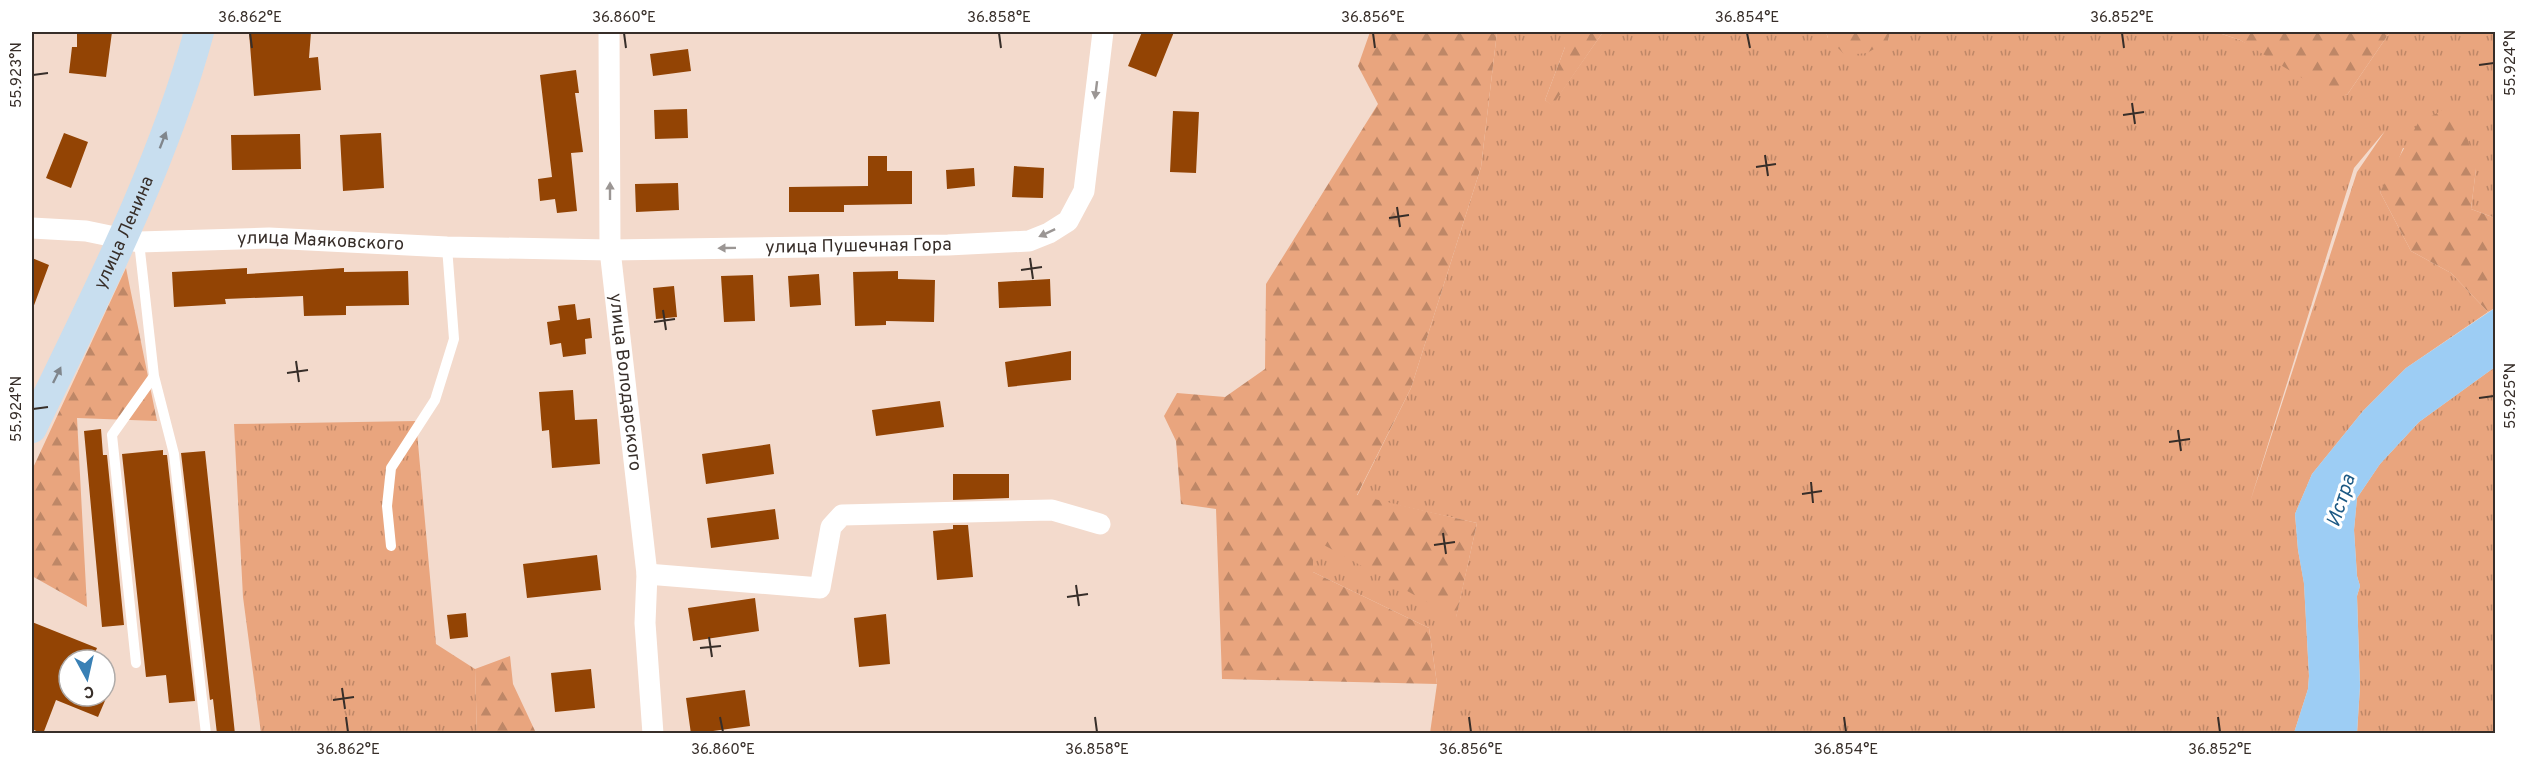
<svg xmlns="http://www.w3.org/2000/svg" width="2527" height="765" font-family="Overpass,sans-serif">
	<defs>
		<pattern id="grass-tufts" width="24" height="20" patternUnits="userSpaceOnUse" patternTransform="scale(1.5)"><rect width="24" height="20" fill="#e9a57e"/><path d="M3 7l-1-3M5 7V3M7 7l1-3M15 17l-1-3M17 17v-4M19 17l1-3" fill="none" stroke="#be8767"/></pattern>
		<pattern id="forest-firs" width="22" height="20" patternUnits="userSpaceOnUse" patternTransform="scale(1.5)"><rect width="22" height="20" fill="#e9a57e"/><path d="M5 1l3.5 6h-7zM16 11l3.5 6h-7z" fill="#be8767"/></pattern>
	</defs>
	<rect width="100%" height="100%" fill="#f3dacc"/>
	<!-- grass -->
	<path fill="url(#grass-tufts)" fill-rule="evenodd" d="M1497,32H1565V47L1545,100L1552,105L1603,32H1826L1828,38L1888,41L1890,32H2216L2240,40L2347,95L2390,32H2495V218L2471,209L2476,169L2403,148L2395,169L2380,192L2411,251L2451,273L2488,312L2406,368L2363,411L2312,474L2295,514L2298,550L2304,583L2309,676L2308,689L2294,733H1430L1437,684L1429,628L1313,572V538L1456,617L1477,523L1357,496L1411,388L1481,167ZM2385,131L2357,172L2250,502L2354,168Z
		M2495,367V733L2357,734L2360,686L2357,596L2360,586L2357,576L2354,530L2357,498L2380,464L2419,422Z
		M416,421L436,644L475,669L477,733H261L243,597L234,424Z"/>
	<!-- forest -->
	<path fill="url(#forest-firs)" d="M1370,32H1497L1481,167L1411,388L1357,495L1477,523L1456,618L1313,539V572L1429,628L1437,684L1222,679L1216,509L1181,504L1176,441L1164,416L1177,393L1225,397L1265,369L1266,284L1378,104L1358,66Z
		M1565,32H1603L1552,106L1545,100L1565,47Z
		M1826,32H1890L1888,41L1867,53L1845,55L1828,38Z
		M2216,32H2390L2347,95L2315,86L2240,40Z
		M2447,108L2462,119L2476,169L2471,209L2495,218V308L2488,312L2451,273L2411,251L2380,192L2418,123Z
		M126,268L157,421L77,418L87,607L32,576V470Z
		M510,656L513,684L536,733H477L475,669Z"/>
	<!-- water -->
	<path fill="#9dcdf4" d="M2495,308V367L2419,422L2380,464L2357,498L2354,530L2357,576L2360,586L2357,596L2360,686L2357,733H2294L2308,689L2309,676L2304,584L2298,550L2295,514L2312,474L2363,411L2406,368Z"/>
	<!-- building -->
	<path fill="#934404" d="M77,32H112L106,77L69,73L72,47H77Z
		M249,32H311L309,58L318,57L321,90L254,96Z
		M1142,32H1174L1156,77L1128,66Z
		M688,49L691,71L653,76L650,54Z
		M576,70L579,93H575L583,152L571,153L577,211L557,213L555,199L540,201L538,179L552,177L540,75Z
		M687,109L688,138L655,139L654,110Z
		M1173,111L1199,112L1196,173L1170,172Z
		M64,133L88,142L71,188L46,178Z
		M381,133L384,188L343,191L340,135Z
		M300,134L301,169L232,170L231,135Z
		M868,156H887V171H912V204L844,205V212H789V187L868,186Z
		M1014,166L1044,168L1043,198L1012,197Z
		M974,168L975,186L947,189L946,170Z
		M678,183L679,210L636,212L635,184Z
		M32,258L49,265L33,308L32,307Z
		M247,268V274L344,268V272L408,271L409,305L346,306V315L304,316L303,296L225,299L226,304L174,307L172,272Z
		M898,271V279L935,280L934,322L886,321V325L855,326L853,272Z
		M819,274L821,305L790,307L788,276Z
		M753,275L755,321L724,322L721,276Z
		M1050,279L1051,306L999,308L998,282Z
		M674,286L677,317L656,319L653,288Z
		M575,304L577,320L590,318L592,338L585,339L586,354L563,357L561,343L550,345L547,322L560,320L558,306Z
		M1071,351V380L1008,387L1005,362Z
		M573,390L575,420L597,419L600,464L552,468L549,430L542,431L539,392Z
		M940,401L944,427L876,436L872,410Z
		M101,429L103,455H107L124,625L102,627L84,431Z
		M770,444L774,474L706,484L702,454Z
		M163,450V455H167L195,701L169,703L166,675L146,677L122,454Z
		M205,451L235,734H217L213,699L210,700L181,453Z
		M953,474H1009V498L953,500Z
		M775,509L779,539L711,548L707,518Z
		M953,525H968L973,577L937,580L933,531L953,529Z
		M597,555L601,590L527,598L523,564Z
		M755,598L759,631L693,641L688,608Z
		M466,613L468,637L450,639L447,615Z
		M886,614L890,664L859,667L854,618Z
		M32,622L97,648L92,660H69V696H107L98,717L56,700L43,734L32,729Z
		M591,669L595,708L555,712L551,673Z
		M745,690L750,726L691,734L686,698Z"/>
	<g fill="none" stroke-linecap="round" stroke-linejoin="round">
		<!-- lane -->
		<path stroke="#fff" stroke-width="10" d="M139,242L154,376L174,454L206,734
			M391,546L387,506L391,468L435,400L454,339L447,247
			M136,663L112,435L154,376"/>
		<!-- street -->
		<g stroke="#fff" stroke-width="21">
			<path id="s1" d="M609,32L610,250L647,574L645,623L653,734"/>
			<path id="s2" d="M32,228L86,231L139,242L269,238L447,247L610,250L948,245L1029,241L1049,233L1068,221L1084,191L1103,32"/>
			<path d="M647,574L820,588L831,527L842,515L1052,510L1100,524"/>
		</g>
		<!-- secondary -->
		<path stroke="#c8deef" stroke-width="30" id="s3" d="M32,428C94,299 161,171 199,32"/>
	</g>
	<!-- one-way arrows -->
	<defs><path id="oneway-solid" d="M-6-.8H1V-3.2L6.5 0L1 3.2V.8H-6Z" transform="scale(1.5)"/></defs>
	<g fill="#9b9694">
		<use href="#oneway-solid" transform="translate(1096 90) rotate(97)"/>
		<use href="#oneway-solid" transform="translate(610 191) rotate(-90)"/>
		<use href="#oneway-solid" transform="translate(1047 233) rotate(155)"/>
		<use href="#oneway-solid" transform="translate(727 248) rotate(179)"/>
	</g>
	<g fill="#80868c">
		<use href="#oneway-solid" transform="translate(163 140) rotate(-69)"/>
		<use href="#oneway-solid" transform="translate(57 375) rotate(-64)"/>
	</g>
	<!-- ticks -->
	<path fill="none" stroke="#372e29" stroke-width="2" d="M250,33L252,48M624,33L626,48M999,33L1001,48M1373,33L1375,48M1747,33L1750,48M2122,33L2124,48M2479,65L2494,63M33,75L48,73M2132,103L2135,124M2123,115L2144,112M1765,155L1768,176M1756,167L1776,164M1397,207L1400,227M1389,218L1409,215M1030,258L1033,279M1021,270L1042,267M663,310L666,330M654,322L675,319M296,361L299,382M287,373L308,370M2479,398L2494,396M33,409L48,407M2178,430L2181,451M2169,442L2190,439M1811,482L1813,503M1802,494L1822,491M1443,533L1446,554M1434,545L1455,542M1076,585L1079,606M1067,597L1088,594M709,637L712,657M700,648L721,646M342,688L345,709M333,700L354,697M346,717L348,732M720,717L723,732M1095,717L1097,732M1469,717L1471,732M1844,717L1846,732M2218,717L2220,732"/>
	<g text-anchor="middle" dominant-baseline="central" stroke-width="6" stroke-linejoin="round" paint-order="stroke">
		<!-- street labels -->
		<g font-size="18" fill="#372e29" stroke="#fff">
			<text stroke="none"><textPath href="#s3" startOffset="216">улица Ленина</textPath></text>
			<text stroke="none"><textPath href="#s2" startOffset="290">улица Маяковского</textPath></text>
			<text stroke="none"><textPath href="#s2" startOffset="828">улица Пушечная Гора</textPath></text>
			<text stroke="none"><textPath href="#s1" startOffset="351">улица Володарского</textPath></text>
		</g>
		<!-- water labels -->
		<g font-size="20" font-style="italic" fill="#1c5984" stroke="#fff">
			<text transform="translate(2342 501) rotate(-72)">Истра</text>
		</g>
	</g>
	<!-- border -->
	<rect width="2527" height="765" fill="none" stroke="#ffffff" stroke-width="66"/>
	<!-- north arrow -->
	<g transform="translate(87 678) rotate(172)"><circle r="28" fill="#ffffff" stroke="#afaba9" stroke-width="1.5"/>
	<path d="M0-4.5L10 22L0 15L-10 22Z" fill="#3980b5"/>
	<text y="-9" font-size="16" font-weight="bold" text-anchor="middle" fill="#372e29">С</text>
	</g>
	<rect x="33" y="33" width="2461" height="699" fill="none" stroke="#372e29" stroke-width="2"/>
	<g font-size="15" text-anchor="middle" fill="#372e29">
		<text x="250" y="22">36.862°E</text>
		<text x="624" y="22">36.860°E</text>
		<text x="999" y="22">36.858°E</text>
		<text x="1373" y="22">36.856°E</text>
		<text x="1747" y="22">36.854°E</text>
		<text x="2122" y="22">36.852°E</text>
		<text transform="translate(2510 63) rotate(-90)" y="5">55.924°N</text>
		<text transform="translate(16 75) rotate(-90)" y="5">55.923°N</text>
		<text transform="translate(2510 396) rotate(-90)" y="5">55.925°N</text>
		<text transform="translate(16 409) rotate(-90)" y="5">55.924°N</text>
		<text x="348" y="754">36.862°E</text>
		<text x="723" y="754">36.860°E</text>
		<text x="1097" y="754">36.858°E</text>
		<text x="1471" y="754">36.856°E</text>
		<text x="1846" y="754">36.854°E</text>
		<text x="2220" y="754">36.852°E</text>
	</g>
</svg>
